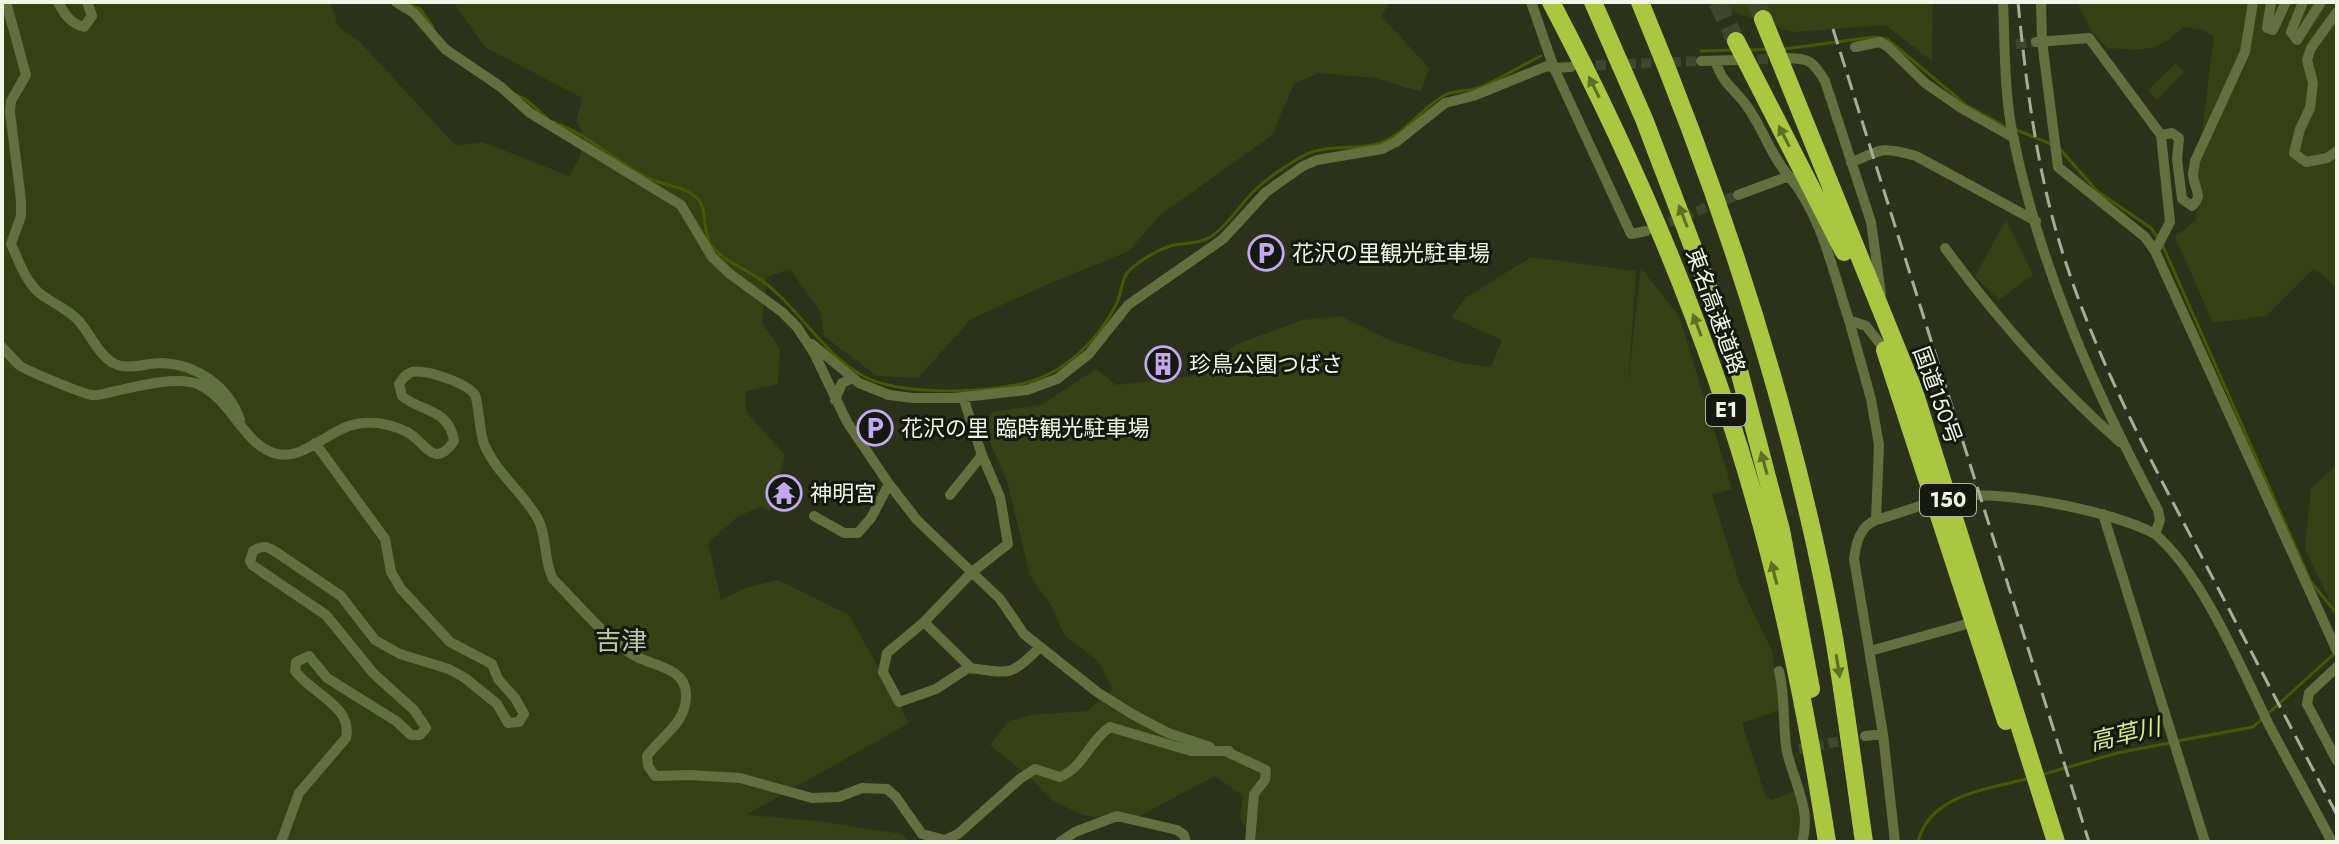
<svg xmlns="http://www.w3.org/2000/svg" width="2339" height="844" font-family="Jost,'Noto Sans JP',sans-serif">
	<rect width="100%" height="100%" fill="#2b3219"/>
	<!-- green -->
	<path fill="#364015" d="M2,2H330L338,26L360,42L456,146L483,142L569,176L579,159L584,140L577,120L582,98L485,47L453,2H1390L1381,16L1429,68L1421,92L1375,78L1318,73L1294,84L1272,135L1159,216L1129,251L1046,285L971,319L918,378L877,376L824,336L820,311L790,269L767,277L762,322L780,349L778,384L746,391V412L785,455L770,511L760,507L737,517L708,543L721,600L745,588L778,580L849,615L909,723L746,815L818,821L902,834L908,842H2Z
		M1705,2H1933L1932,61L1885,25L1793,32Z
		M2077,2H2337V290L2323,275L2313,269L2266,316L2213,323L2175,237L2196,220L2198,163L2214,37L2204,30L2183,27C2156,54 2143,50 2107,48L2092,32Z
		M2176,63L2184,72L2157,100L2148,90Z
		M2006,219L2033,275L1999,300L1975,277Z
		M1531,257L1636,271L1628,385L1641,268L1679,316L1732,489L1712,494L1740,585L1772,651L1780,710L1742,723L1765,795L1772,800L1795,791L1801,829L1796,842H1254L1240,817L1243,796L1215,776L1126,823L1083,815L1055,802L1026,774L990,745L1009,721L1031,715L1087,711L1113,690L1099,662L1064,635L1052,606L1030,576L1008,484L984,428L992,412L1041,405L1096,369L1116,385L1193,376L1237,344L1303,320L1340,316L1387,339L1461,363L1491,367L1502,340L1451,317L1467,297Z
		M2337,465V617L2305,548L2311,488Z"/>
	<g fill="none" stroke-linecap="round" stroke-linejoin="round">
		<!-- stream -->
		<path stroke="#475702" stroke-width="3" d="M407,4L420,9L433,27
			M1784,49L1874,37L1887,39L1966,105L2006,127
			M1748,50L1769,49
			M1701,51L1733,50
			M515,94L525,99L547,118
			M553,122C587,134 615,161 648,178C664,186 684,185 698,199C708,210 702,233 711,245C723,262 745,268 761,280C798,307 822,353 863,376C900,396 991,394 1032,381C1068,370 1099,338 1116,305C1123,291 1120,277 1133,267C1143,259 1158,250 1170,246C1184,242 1199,245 1212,236C1229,224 1239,206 1253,192C1267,178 1287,165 1303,156C1328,142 1361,153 1387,140C1409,129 1424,106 1445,95C1455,90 1465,92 1475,89C1497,82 1519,66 1541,56
			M2014,129L2051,144
			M2058,147L2097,191L2151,228L2158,238
			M2162,244L2311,582L2337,614
			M2177,741L2253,727L2335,653
			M2041,775L2117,753L2169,743
			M1918,842C1929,794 1990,789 2030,778"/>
		<!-- street-tunnel -->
		<path stroke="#3f462e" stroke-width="10" stroke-dasharray="10 5" stroke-linecap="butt" d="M2016,44L2036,42
			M1743,60L1783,58
			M1581,66L1701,61
			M1655,228L1738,195
			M1799,749L1852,739"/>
		<!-- highway-tunnel -->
		<path stroke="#3f462e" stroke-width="18" stroke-dasharray="18 9" stroke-linecap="butt" d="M1717,2L1736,41
			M1756,2L1763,19"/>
		<!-- street -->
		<path stroke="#626f3e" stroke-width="10" d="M6,2L26,75L11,101L10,112L21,200V216L11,244C18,259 25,280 38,292C50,302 66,308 78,320C90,333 97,353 113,363C127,371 146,363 161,363C197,364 229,387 240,420
			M58,2C64,14 71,24 84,27L92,16L87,2
			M396,2L414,13L445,49L501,87L530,113L681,205L712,257L730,274L782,312L797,327L814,353L847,422L889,484L917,520L1000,599L1024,634L1097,692L1132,714L1168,733L1210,747
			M1531,2L1554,68L1571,67
			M2003,2C2005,46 2004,93 2013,136C2040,269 2095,392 2158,510L2160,520L2155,534C2200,571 2242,669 2268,723C2289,763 2311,802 2332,842
			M2041,2L2042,41L2058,167L2145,237L2155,251
			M2271,2L2267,28L2273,30L2286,2
			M2303,2L2291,32L2297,40L2321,2
			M2337,12L2311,48L2307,60L2313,83L2310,108L2300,129L2294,153L2306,162L2327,158L2337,151
			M2036,42L2089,38L2161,135L2170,222L2155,251L2337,651
			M1855,47L1880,42L1888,47L1925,83L1961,108L2014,138
			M1787,58C1810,59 1812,60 1825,81L1871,222L1881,294
			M1701,61L1737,60
			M1715,61C1724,84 1729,84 1743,101C1762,124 1769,154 1789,176
			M2161,135L2172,133L2179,138L2177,159L2182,199L2192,206C2204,195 2194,189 2193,175C2193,170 2195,166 2195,161L2245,52L2253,2
			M1851,163C1881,149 1883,146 1916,156L2036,221
			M1738,195L1789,176C1822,216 1833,272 1849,320L1866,326L1885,350
			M1945,248C1997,319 2054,384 2120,442
			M1849,320L1871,399L1879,445L1876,520
			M812,344L859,383L889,395L913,398H955L1027,390L1057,379L1089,354L1128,305L1223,239L1266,192L1303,166L1317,160L1382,149L1396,142L1445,103L1473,96L1547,66L1554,68L1631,234L1646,231
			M2,347C8,353 13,359 19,365C25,370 83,394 92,395C99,396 109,392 116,391C137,386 181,375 200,385C228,399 242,436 265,449C301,471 329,423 365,423C379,422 395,426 407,432C425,441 434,471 454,441C449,408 422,413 402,396L399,384C403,378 406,374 412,372C426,369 467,383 475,395C479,404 479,430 484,444C496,473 523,492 538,519C548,538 543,560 553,579C574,600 610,643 635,656C654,666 686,668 686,695C687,723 661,736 647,756L648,766L655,776L690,775L740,778L812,798L839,797L862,788L887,789L896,797L922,834L945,840L958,834L1021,778L1035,769L1060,777C1084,767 1089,741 1110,727L1191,751H1229
			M835,400L842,383L853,378
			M982,455L1000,497L1008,544L972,572L924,622L887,653L883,672L899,702L936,689L968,668C1008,672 1009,679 1039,648
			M950,495L982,455L963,397
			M2103,514L2205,842
			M814,516L844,533H858L871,518L889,484
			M924,622L972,669
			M1870,651L1974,622
			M2337,667L2309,693L2307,704L2337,761
			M1779,671C1786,700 1782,724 1787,752C1794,782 1812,811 1802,842
			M1865,736L1883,734
			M1225,751L1266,770L1265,780L1254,794L1250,842
			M281,842L299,793L346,738C353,706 312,694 295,671L296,662L309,656L327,678L396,721L411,735H420L426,728L414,710L374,674L326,615L252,565L250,561L253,551C262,545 267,546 276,552L341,596L375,640L400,654L449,669L465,678L497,704L508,723L519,722L524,714L515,698L498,679L492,664L450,642L401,589L391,572L385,539L315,443
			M1060,842L1075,832L1117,816L1177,830L1184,835L1186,842
			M1895,842L1883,734L1854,559C1856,543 1860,526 1876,520C1900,513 1923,504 1947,498C1993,487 2114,511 2155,534"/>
		<!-- highway -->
		<path stroke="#a9c740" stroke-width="18" d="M1551,2C1640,171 1715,349 1764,534C1791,635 1811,739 1827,842
			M1593,2L1644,119L1737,363L1781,530L1811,689
			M1640,2C1724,204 1793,416 1833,632C1845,702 1854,772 1864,842
			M1763,19L1914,391L2056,842
			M1736,41L1844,252
			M1885,350L2006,721"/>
		<!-- rail -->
		<path stroke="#a8ad9a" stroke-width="3" stroke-dasharray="16 8" stroke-linecap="butt" d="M2018,2C2026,83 2036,164 2059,241C2091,348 2144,448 2196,546C2243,636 2290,726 2337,815
			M1833,29L2089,842"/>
	</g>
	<!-- one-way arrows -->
	<defs><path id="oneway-solid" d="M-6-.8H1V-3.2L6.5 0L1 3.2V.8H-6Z" transform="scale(2)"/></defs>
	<g fill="#5f7026">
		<use href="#oneway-solid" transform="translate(1594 87) rotate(-116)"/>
		<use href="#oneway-solid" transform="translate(1784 136) rotate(-117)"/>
		<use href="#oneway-solid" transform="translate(1683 216) rotate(-111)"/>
		<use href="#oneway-solid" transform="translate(1697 325) rotate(-111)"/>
		<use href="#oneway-solid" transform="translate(1764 463) rotate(-105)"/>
		<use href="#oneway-solid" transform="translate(1774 573) rotate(-104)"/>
		<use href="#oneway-solid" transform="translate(1838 666) rotate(81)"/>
	</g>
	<!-- icons -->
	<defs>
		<symbol id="parking-ring" viewBox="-11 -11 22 22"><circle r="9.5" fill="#15190d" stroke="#c3a7f2" stroke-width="1.5"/><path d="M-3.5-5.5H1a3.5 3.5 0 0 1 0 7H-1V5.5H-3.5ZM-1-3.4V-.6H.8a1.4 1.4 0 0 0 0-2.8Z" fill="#c3a7f2"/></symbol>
		<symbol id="building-ring" viewBox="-11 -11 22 22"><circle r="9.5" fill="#15190d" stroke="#c3a7f2" stroke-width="1.5"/><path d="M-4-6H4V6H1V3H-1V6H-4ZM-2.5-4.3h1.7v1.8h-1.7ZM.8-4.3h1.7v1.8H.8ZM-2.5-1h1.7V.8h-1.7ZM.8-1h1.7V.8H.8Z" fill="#c3a7f2"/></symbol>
		<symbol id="temple-ring" viewBox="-11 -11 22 22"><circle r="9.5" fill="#15190d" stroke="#c3a7f2" stroke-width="1.5"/><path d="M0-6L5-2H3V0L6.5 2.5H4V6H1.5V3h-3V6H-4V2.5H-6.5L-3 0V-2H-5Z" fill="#c3a7f2"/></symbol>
	</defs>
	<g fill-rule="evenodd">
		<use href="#parking-ring" x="1246" y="233" width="40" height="40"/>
		<use href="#building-ring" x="1143" y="344" width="40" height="40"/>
		<use href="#parking-ring" x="855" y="408" width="40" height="40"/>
		<use href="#temple-ring" x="764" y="473" width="40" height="40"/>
	</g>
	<g text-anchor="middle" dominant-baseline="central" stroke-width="6" stroke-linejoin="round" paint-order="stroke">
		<!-- shield labels -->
		<g fill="#15190d" stroke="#afb4a5" stroke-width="2">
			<rect x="1706" y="394" width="40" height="32" rx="6"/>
			<rect x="1920" y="484" width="56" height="32" rx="6"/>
		</g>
		<g font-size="20" font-weight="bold" fill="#f1f6e6">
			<text x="1726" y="410">E1</text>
			<text x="1948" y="500">150</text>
		</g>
		<!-- poi labels -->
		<g font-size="22" fill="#f1f6e6" stroke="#15190d" text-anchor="start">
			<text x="1292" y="253">花沢の里観光駐車場</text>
			<text x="1189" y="364">珍鳥公園つばさ</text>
			<text x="901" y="428">花沢の里 臨時観光駐車場</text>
			<text x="810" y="493">神明宮</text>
		</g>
		<!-- street labels -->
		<g font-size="22" fill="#f1f6e6" stroke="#15190d">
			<text transform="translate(1716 311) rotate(70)">東名高速道路</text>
			<text transform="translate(1938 395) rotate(70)">国道150号</text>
		</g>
		<!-- water labels -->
		<g font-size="24" font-style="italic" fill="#d3ef88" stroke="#15190d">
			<text transform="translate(2125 734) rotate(-13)">高草川</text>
		</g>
		<!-- quarter labels -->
		<g font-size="26" fill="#bec7a8" stroke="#15190d">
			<text x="621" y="641">吉津</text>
		</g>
	</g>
	<!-- border -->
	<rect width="2339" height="844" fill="none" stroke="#f1f6e6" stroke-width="8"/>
</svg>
